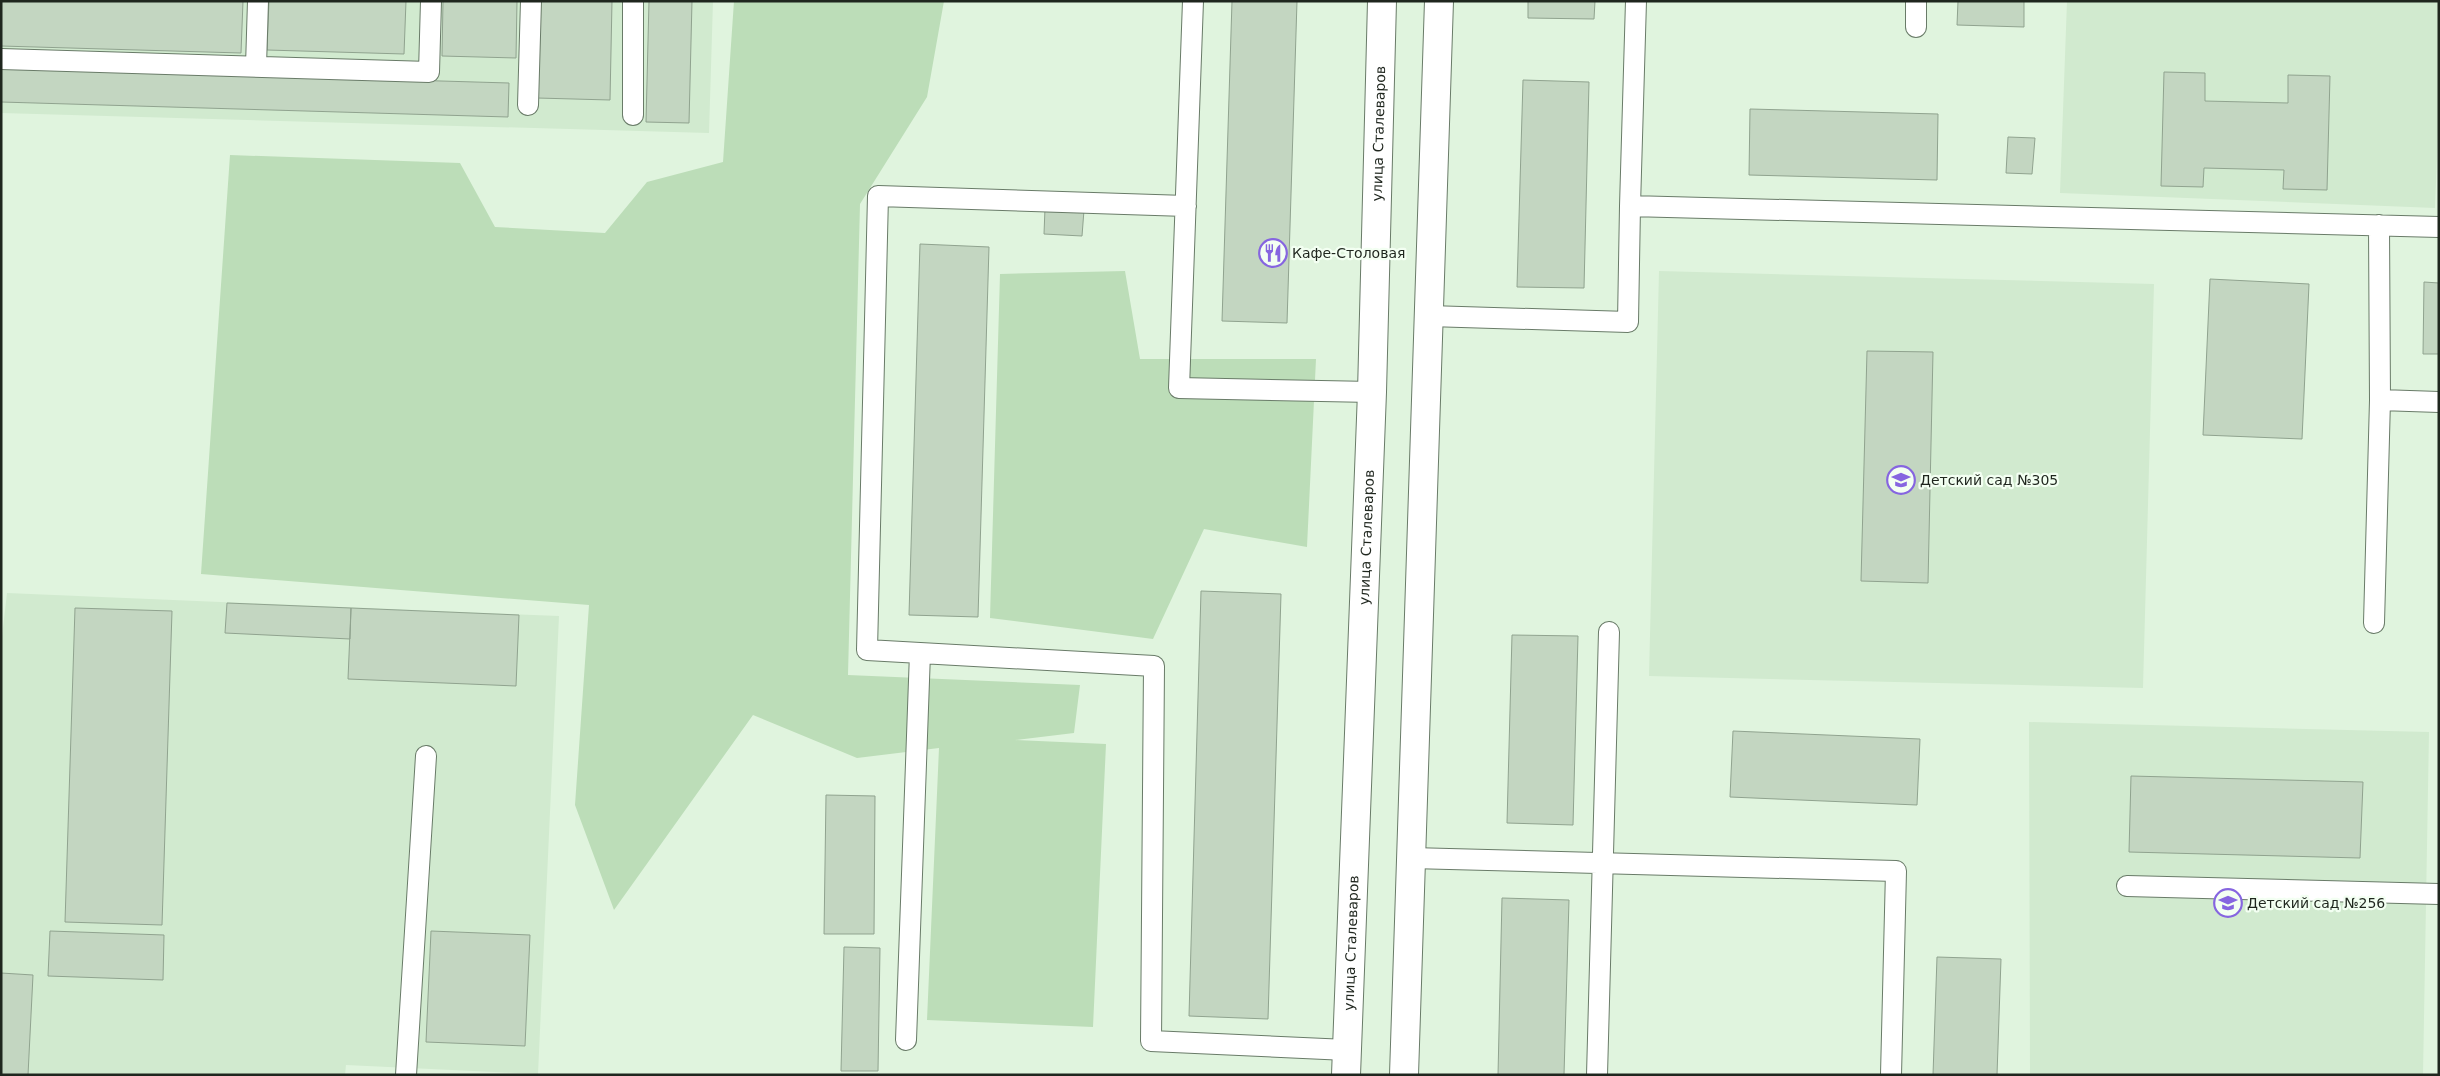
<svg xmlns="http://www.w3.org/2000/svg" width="2440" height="1076" font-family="'DejaVu Sans',sans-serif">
	<rect width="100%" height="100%" fill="#e0f4de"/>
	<!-- built -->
	<path fill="#d1eacf" d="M1,1H713L709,133L1,113Z
		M2067,1H2439V104L2435,208L2060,193Z
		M1659,271L2154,284L2143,688L1649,676Z
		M7,593L559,616L538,1074L346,1065L345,1075H1V645Z
		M2029,722L2429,732L2423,1075H2030Z"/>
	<!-- green -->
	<path fill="#bcddb8" d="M734,1H944L927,97L860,204L848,675L1080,685L1074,733L1015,740L1106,744L1093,1027L927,1020L939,748L857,758L753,715L614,910L575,805L589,605L201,574L230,155L460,163L495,227L605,233L647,182L723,162Z
		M1125,271L1140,359H1316L1307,547L1204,529L1153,639L990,618L1000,274Z"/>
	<!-- building -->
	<path fill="#c3d6c1" stroke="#90a38f" d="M1,1H243L241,53L1,46Z
		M269,1H406L404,54L267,50Z
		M443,1H517L516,58L442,56Z
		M540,1H612L610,100L537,98Z
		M649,1H692L689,123L646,122Z
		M1232,1H1297L1287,323L1222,321Z
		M1528,1H1595L1594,19L1528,18Z
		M1958,1H2024V27L1957,25Z
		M1,68L509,83L508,117L1,102Z
		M2164,72L2205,73V101L2288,103V75L2330,76L2327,190L2283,189L2284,170L2204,168L2203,187L2161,186Z
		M1523,80L1589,82L1584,288L1517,287Z
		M1750,109L1938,114L1937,180L1749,175Z
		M2008,137L2035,138L2032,174L2006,173Z
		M1045,208L1084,210L1082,236L1044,234Z
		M920,244L989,247L978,617L909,615Z
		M2210,279L2309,284L2302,439L2203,435Z
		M2424,282L2439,283V354H2423Z
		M1867,351L1933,352L1928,583L1861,581Z
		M1201,591L1281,594L1268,1019L1189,1016Z
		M227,603L351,608L350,639L225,633Z
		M75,608L172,611L162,925L65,922Z
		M351,608L519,615L516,686L348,679Z
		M1512,635L1578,636L1573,825L1507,823Z
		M1733,731L1920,739L1917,805L1730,797Z
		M2131,776L2363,782L2360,858L2129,852Z
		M826,795L875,796L874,934H824Z
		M1502,898L1569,900L1564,1075H1498Z
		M50,931L164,935L163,980L48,976Z
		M431,931L530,935L525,1046L426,1042Z
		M844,947L880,948L878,1071H841Z
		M1937,957L2001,959L1997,1075H1933Z
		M1,973L33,975L28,1075H1Z"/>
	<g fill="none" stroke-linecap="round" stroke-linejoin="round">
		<defs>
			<path id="lane" d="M1193,1L1179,388L1372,392
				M1916,27V1
				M1,59L429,72L431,1
				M256,66L258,1
				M528,105L531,1
				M633,115V1
				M1186,206L878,196L867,650L1154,666L1151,1041L1347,1050
				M1630,206L1636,1
				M2379,225L2380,400L2439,402
				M1429,316L1628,322L1630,206L2439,227
				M2374,623L2380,400
				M1411,858L1896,871L1891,1075
				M2127,886L2439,894
				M906,1040L920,653
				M406,1075L426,756
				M1597,1075L1609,632"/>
			<g id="secondary">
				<path id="s1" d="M1346,1075L1372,392L1382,1"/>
				<path d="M1404,1075L1439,1"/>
			</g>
		</defs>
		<!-- lane casing -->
		<use href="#lane" stroke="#697b68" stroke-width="22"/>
		<!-- secondary casing -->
		<use href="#secondary" stroke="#697b68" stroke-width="30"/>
		<!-- lane -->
		<use href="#lane" stroke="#fff" stroke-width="20"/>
		<!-- secondary -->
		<use href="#secondary" stroke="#fff" stroke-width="28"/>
	</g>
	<!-- icons -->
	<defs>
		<symbol id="restaurant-ring" viewBox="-11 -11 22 22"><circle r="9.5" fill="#f3fff2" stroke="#8665e0" stroke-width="1.5"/><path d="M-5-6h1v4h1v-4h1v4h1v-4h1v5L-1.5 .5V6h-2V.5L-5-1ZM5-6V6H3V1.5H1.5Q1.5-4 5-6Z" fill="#8665e0"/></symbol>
		<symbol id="school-ring" viewBox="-11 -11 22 22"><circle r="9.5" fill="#f3fff2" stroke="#8665e0" stroke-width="1.5"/><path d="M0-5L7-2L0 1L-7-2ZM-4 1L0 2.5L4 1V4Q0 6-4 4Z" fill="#8665e0"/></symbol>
	</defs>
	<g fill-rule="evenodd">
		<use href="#restaurant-ring" x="1257" y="237" width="32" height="32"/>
		<use href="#school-ring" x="1885" y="464" width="32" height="32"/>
		<use href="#school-ring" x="2212" y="887" width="32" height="32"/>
	</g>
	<g text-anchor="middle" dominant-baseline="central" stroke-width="4.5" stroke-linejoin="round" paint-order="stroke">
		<!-- street labels -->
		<g font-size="14" fill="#1f261e" stroke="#f3fff2">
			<text stroke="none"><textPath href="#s1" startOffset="942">улица Сталеваров</textPath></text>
			<text stroke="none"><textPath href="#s1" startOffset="538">улица Сталеваров</textPath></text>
			<text stroke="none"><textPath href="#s1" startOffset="132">улица Сталеваров</textPath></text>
		</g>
		<!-- poi labels -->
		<g font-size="14" fill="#1f261e" stroke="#f3fff2" text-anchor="start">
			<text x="1292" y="253">Кафе-Столовая</text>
			<text x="1920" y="480">Детский сад №305</text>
			<text x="2247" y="903">Детский сад №256</text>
		</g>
	</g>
	<!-- border -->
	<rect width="2440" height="1076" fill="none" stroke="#1f261e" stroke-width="5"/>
</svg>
